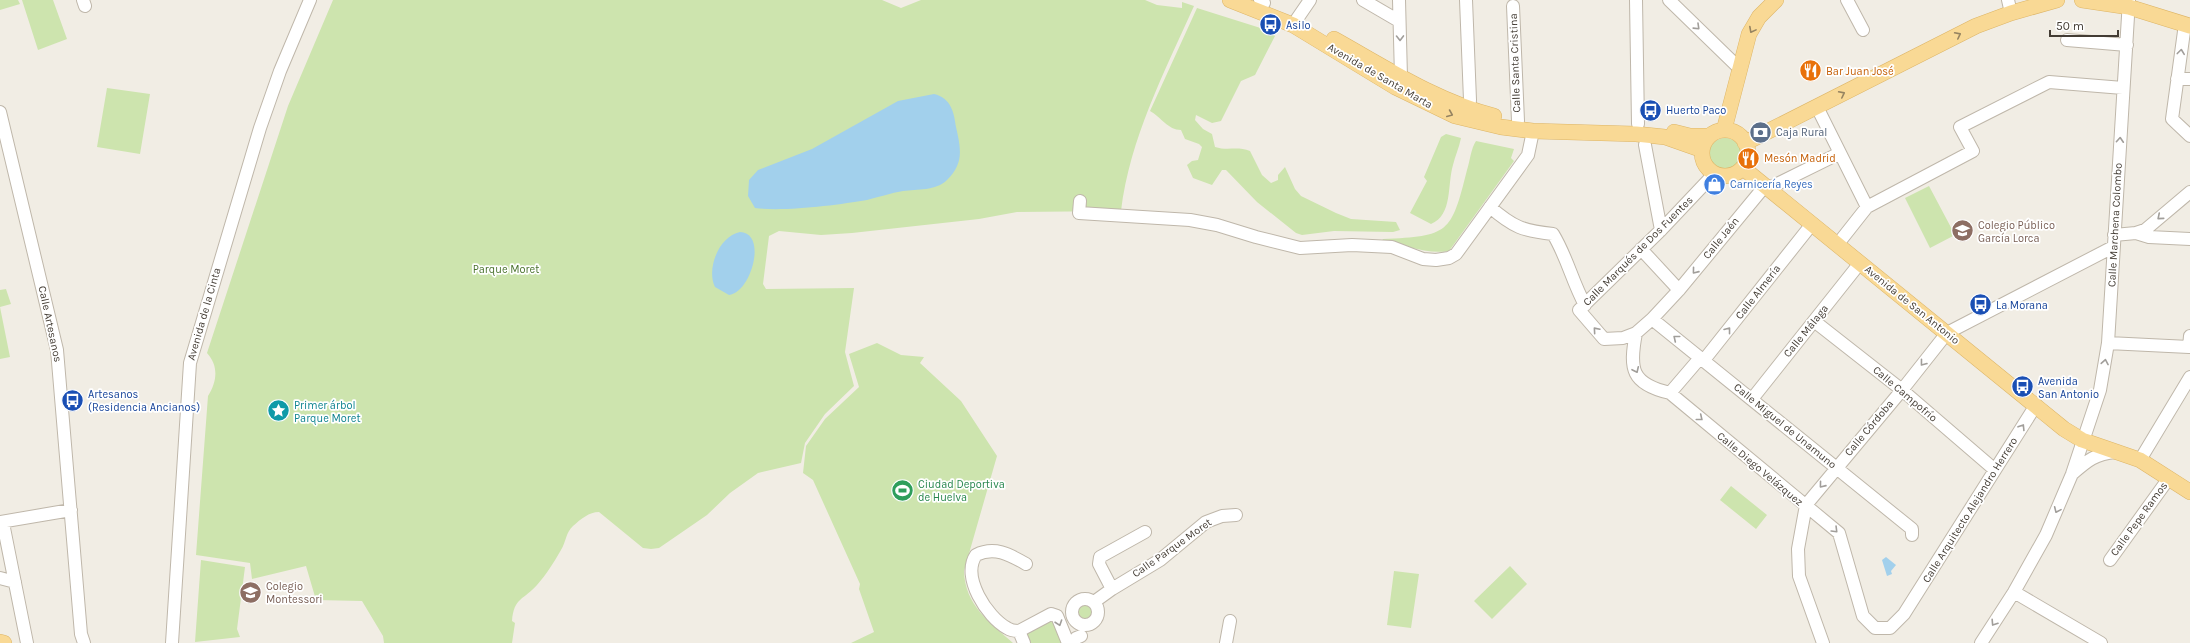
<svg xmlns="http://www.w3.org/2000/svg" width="2190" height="643" font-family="Karla,sans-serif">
	<rect width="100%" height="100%" fill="#f1ede4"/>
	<!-- green -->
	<path fill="#cde4ae" d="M0,0H18L20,4L0,10Z
		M22,0H53L67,39L38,50Z
		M333,0H882L901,8L921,0H1145L1157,5L1182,8V2L1194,6C1164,73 1130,138 1121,211L1017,212L979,219L852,233L821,235L779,231L769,236L763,284L766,289L854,288L845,352L854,386L825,414L805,443L801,463L758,473L730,493L707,515L659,548L651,549L643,548L599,512C589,512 581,519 573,526C566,532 566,542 561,550C554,562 546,575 537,585C524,600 514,597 512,621L515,623L512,643H384L383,636L362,601L316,600L306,566L252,579L250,563L196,555L208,396C217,382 219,366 207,353L288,106Z
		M1197,8L1270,31L1275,36L1255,75L1241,81L1221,121L1212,123L1196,115L1195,120L1203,129L1212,134L1215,147C1227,151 1238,146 1250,151L1262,175L1271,183L1278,180V175L1285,167L1295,189L1301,196L1336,213L1351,219L1396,222L1400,230L1393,232L1334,231L1302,235L1296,233L1257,202L1226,170H1222L1212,185L1193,178L1187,165L1192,161L1198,160L1202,147L1199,144L1185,139L1181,130C1168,130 1161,117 1150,111Z
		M107,88L150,94L140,154L97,147Z
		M1446,134L1461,138C1459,148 1455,156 1453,165C1447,185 1453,215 1431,224L1410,213L1427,181L1424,177L1441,137Z
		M1709 154a16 16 0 1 1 32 0a16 16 0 1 1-32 0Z
		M1476,141L1514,149L1511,158L1514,161L1449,251C1426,255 1404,244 1382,241L1383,239C1449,236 1451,234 1467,170C1470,161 1471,148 1476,141Z
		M1929,186L1955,235L1930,248L1905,198Z
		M6,289L11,304L0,307L10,357L0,359V290Z
		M877,343L901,355L924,357L920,363L961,401L997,456L964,571C965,605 989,622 1013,643H851L874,632L859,589L860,584L813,480L803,473L806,446L825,419L859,387L849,354Z
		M1731,486L1767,515L1756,529L1720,500Z
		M201,560L245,567L237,629L240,637L195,642Z
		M1510,566L1527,584L1492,619L1474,601Z
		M1394,571L1419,574L1411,628L1387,625Z
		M1075 612a10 10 0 1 1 20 0a10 10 0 1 1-20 0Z
		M1047,620L1055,623L1063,643H1030L1027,640L1026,630Z"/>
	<!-- water -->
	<path fill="#a2d0ec" d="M934,94C951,98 954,112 956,127C961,149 964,163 947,180C936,191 917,189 903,191C891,193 879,197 867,200C838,205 783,212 755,208L748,196L749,180L758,170L812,149L898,101Z
		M740,232C768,233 751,293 729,295L715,287C706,269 719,236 740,232Z
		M1886,557L1896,565L1891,571L1892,574L1887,576L1882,560Z"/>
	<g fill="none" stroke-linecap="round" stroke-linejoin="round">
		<defs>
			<path id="minor" d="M83,0L85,6
				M1260,0L1264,3
				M1363,0L1399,21
				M1399,0L1401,77
				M1466,0L1470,100L1468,117
				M1636,0L1638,124
				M1669,0L1739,68
				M1847,0L1863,30
				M2008,0L2011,13
				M1513,6L1518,121
				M1297,19L1310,0
				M2185,24L2172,119L2190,136
				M2067,40L2127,45
				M2177,79H2190
				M1817,107L1867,207
				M0,112L57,350L81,634L84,643
				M1645,145L1661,230
				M1714,174L1661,230L1579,310L1604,339L1623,338L1636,333L1652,319L1679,290L1764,187
				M1767,189L1840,153
				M1080,201L1079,213L1190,220L1217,225L1256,237L1300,248L1352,245L1392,247L1423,259L1436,260L1449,258L1456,254L1528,155L1533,131
				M1490,207C1513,227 1523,231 1553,234C1567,257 1572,281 1585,305
				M2136,233L2149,237L2190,239
				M2114,235L2136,233L2145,230L2190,192
				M1837,245L1867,207L1973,151L1960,127L2049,82L2123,88
				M1641,249L1679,290
				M1652,319L1912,529V535
				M1814,321L1902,390L1995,470
				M1636,333C1629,369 1631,384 1670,393L1839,533L1863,616L1875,628H1890L1904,614L2036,405
				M2108,343L2189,347L2190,336
				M1704,360L1812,224
				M1670,393L1700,358
				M1752,399L1860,263
				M2140,460L2190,377
				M2072,474C2088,460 2095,454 2116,452
				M0,522L71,510
				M3,523L27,643
				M2110,560L2169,478
				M0,578L15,582
				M1112,589L1099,564L1100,557L1145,532
				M2014,592L2101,643
				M1072 612a13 13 0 1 1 26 0a13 13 0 1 1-26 0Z
				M1094,602L1112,589L1160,560L1206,522L1222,516L1236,515
				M1019,631C1016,631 1010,630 1007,628C987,617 961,577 976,555C994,546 1009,554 1026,564
				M1019,631L1051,614L1057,616L1068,643
				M1019,631L1024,643
				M172,643L190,363L260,128L280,71L310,0
				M1073,643L1076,638L1081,636
				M1226,643L1230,621
				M1823,643L1799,576L1798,549L1806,505L1902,390L1947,333L2113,247
				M1981,643L2014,592L2046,535L2072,474L2100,390L2108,343L2129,0"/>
			<path id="major" d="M1230,0L1293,25L1395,87L1455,116L1501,127L1533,131L1636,134L1665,137L1702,150
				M2082,0L2129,7L2190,26
				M1334,39C1386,68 1436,101 1494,116
				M1724,130L1749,34L1759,17L1776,0
				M1702 153a23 23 0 1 1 46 0a23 23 0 1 1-46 0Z
				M1674,132L1690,136H1709
				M1745,143L1976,26L2011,13L2057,0
				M1743,168L2064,429L2082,440L2140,460L2190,492
				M0,642L4,643"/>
		</defs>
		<!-- minor casing -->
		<use href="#minor" stroke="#bfb7aa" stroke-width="14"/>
		<!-- major casing -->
		<use href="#major" stroke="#ddb566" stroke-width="16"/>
		<!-- minor -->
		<use href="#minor" stroke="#fff" stroke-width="12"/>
		<!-- major -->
		<use href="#major" stroke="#f9d995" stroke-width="15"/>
	</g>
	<!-- one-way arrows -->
	<defs><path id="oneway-chevron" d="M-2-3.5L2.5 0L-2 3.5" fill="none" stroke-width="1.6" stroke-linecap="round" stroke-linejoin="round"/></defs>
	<g stroke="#a19e9a">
		<use href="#oneway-chevron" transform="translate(1697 27) rotate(44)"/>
		<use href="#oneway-chevron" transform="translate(1400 38) rotate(89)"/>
		<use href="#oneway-chevron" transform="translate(2181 52) rotate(-83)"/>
		<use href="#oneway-chevron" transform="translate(2120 140) rotate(-86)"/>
		<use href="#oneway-chevron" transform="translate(2160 217) rotate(140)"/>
		<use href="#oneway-chevron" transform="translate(1695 271) rotate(129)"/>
		<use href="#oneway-chevron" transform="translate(1596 330) rotate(-131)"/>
		<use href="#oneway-chevron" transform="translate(1728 330) rotate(-52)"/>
		<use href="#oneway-chevron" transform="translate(1676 338) rotate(-141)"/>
		<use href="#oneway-chevron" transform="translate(2105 362) rotate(-80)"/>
		<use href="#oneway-chevron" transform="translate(1923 363) rotate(128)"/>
		<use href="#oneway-chevron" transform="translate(1636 370) rotate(65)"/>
		<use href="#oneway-chevron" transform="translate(1700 418) rotate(39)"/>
		<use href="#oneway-chevron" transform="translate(2022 427) rotate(-58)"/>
		<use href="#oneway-chevron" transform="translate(1822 485) rotate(129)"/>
		<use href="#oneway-chevron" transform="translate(2057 510) rotate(114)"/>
		<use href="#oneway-chevron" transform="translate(1835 530) rotate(45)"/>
		<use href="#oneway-chevron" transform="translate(1059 623) rotate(71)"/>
		<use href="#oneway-chevron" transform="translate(1994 623) rotate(123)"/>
	</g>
	<g stroke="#958360">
		<use href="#oneway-chevron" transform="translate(1752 30) rotate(118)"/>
		<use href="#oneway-chevron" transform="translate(1958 35) rotate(-27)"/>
		<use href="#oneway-chevron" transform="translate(1842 94) rotate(-27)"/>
		<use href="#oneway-chevron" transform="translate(1450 114) rotate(23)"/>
	</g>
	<!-- icons -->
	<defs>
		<symbol id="bus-disc" viewBox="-11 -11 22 22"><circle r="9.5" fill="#1a4fb4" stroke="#fff"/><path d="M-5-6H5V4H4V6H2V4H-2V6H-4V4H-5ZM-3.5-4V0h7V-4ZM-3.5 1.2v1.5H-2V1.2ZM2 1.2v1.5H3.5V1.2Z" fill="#fff"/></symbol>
		<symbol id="restaurant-disc" viewBox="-11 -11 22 22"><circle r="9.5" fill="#e8710a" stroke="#fff"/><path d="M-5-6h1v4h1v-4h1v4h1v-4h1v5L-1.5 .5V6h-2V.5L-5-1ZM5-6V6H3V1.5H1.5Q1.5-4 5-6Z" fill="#fff"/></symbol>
		<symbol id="bank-disc" viewBox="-11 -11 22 22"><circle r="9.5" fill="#5c6f8a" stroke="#fff"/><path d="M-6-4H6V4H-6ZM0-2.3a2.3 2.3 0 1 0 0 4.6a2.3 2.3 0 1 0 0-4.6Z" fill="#fff"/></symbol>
		<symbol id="shop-disc" viewBox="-11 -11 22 22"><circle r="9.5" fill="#3f7fe0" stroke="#fff"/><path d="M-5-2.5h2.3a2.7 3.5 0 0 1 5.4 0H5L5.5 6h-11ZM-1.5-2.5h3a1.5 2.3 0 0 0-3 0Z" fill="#fff"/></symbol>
		<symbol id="school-disc" viewBox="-11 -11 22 22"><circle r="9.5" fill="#8d6e63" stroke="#fff"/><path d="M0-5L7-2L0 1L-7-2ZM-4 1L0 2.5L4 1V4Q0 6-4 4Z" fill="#fff"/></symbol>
		<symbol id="sight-disc" viewBox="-11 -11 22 22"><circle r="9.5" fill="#0f9aa8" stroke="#fff"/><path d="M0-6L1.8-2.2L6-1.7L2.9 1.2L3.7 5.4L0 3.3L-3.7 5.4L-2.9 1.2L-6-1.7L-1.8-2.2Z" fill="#fff"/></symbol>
		<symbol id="stadium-disc" viewBox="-11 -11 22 22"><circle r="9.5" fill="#2e9e5b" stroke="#fff"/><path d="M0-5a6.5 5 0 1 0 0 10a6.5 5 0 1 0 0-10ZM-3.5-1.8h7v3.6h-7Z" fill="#fff"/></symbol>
	</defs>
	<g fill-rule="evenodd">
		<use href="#bus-disc" x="1258" y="12" width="25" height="25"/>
		<use href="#restaurant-disc" x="1798" y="58" width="25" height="25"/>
		<use href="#bus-disc" x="1638" y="98" width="25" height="25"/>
		<use href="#bank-disc" x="1748" y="120" width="25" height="25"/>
		<use href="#restaurant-disc" x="1736" y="146" width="25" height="25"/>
		<use href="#shop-disc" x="1702" y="172" width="25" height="25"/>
		<use href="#school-disc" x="1950" y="218" width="25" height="25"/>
		<use href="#bus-disc" x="1968" y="292" width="25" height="25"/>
		<use href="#bus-disc" x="2010" y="374" width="25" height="25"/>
		<use href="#bus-disc" x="60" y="388" width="25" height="25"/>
		<use href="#sight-disc" x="266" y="398" width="25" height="25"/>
		<use href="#stadium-disc" x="890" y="478" width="25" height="25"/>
		<use href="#school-disc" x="238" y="580" width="25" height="25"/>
	</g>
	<g text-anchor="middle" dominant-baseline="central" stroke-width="3.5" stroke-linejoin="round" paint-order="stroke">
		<!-- transit labels -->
		<g font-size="11" fill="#164399" stroke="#fff" text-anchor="start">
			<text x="1286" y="25">Asilo</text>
			<text x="1666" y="110">Huerto Paco</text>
			<text x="1996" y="305">La Morana</text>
			<text x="2038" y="381">Avenida<tspan x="2038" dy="13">San Antonio</tspan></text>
			<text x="88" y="394">Artesanos<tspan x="88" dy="13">(Residencia Ancianos)</tspan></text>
		</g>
		<!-- street labels -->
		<g font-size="11" fill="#433c34" stroke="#fff">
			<text transform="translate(1515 63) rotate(-92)">Calle Santa Cristina</text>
			<text transform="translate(1380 76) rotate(30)">Avenida de Santa Marta</text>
			<text transform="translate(2115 225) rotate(-87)">Calle Marchena Colombo</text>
			<text transform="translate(1721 238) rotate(-51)">Calle Jaén</text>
			<text transform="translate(1638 251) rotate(-45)">Calle Marqués de Dos Fuentes</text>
			<text transform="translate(1758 292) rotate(-52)">Calle Almería</text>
			<text transform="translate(1912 305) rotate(39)">Avenida de San Antonio</text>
			<text transform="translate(204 314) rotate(-74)">Avenida de la Cinta</text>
			<text transform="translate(50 324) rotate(78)">Calle Artesanos</text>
			<text transform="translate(1806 331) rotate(-51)">Calle Málaga</text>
			<text transform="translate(1905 394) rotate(40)">Calle Campofrío</text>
			<text transform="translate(1785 426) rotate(39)">Calle Miguel de Unamuno</text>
			<text transform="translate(1869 428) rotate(-50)">Calle Córdoba</text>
			<text transform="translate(1760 469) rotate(40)">Calle Diego Velázquez</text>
			<text transform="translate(1970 510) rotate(-58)">Calle Arquitecto Alejandro Herrero</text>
			<text transform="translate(2139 519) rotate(-54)">Calle Pepe Ramos</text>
			<text transform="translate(1172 548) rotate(-35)">Calle Parque Moret</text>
		</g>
		<!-- food labels -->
		<g font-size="11" fill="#c56008" stroke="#fff" text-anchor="start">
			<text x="1826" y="71">Bar Juan José</text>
			<text x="1764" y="158">Mesón Madrid</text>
		</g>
		<!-- service labels -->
		<g font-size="11" fill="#4e5e75" stroke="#fff" text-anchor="start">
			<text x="1776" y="132">Caja Rural</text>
		</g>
		<!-- shop labels -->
		<g font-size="11" fill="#366cbe" stroke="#fff" text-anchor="start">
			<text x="1730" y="184">Carnicería Reyes</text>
		</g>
		<!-- education labels -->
		<g font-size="11" fill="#785e54" stroke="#fff" text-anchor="start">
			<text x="1978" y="225">Colegio Público<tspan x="1978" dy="13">García Lorca</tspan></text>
			<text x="266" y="586">Colegio<tspan x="266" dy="13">Montessori</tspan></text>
		</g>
		<!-- park labels -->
		<g font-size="11" fill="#48712b" stroke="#fff">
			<text x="506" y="269">Parque Moret</text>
		</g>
		<!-- culture labels -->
		<g font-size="11" fill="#0d838f" stroke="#fff" text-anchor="start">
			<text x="294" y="405">Primer árbol<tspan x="294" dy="13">Parque Moret</tspan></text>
		</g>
		<!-- leisure labels -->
		<g font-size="11" fill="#27864d" stroke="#fff" text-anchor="start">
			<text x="918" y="484">Ciudad Deportiva<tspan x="918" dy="13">de Huelva</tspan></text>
		</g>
	</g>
	<!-- scale -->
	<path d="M2050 30v6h68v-6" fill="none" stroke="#433c34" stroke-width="2"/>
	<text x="2056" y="30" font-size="12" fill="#433c34" stroke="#ffffff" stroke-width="3" paint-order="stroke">50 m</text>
</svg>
